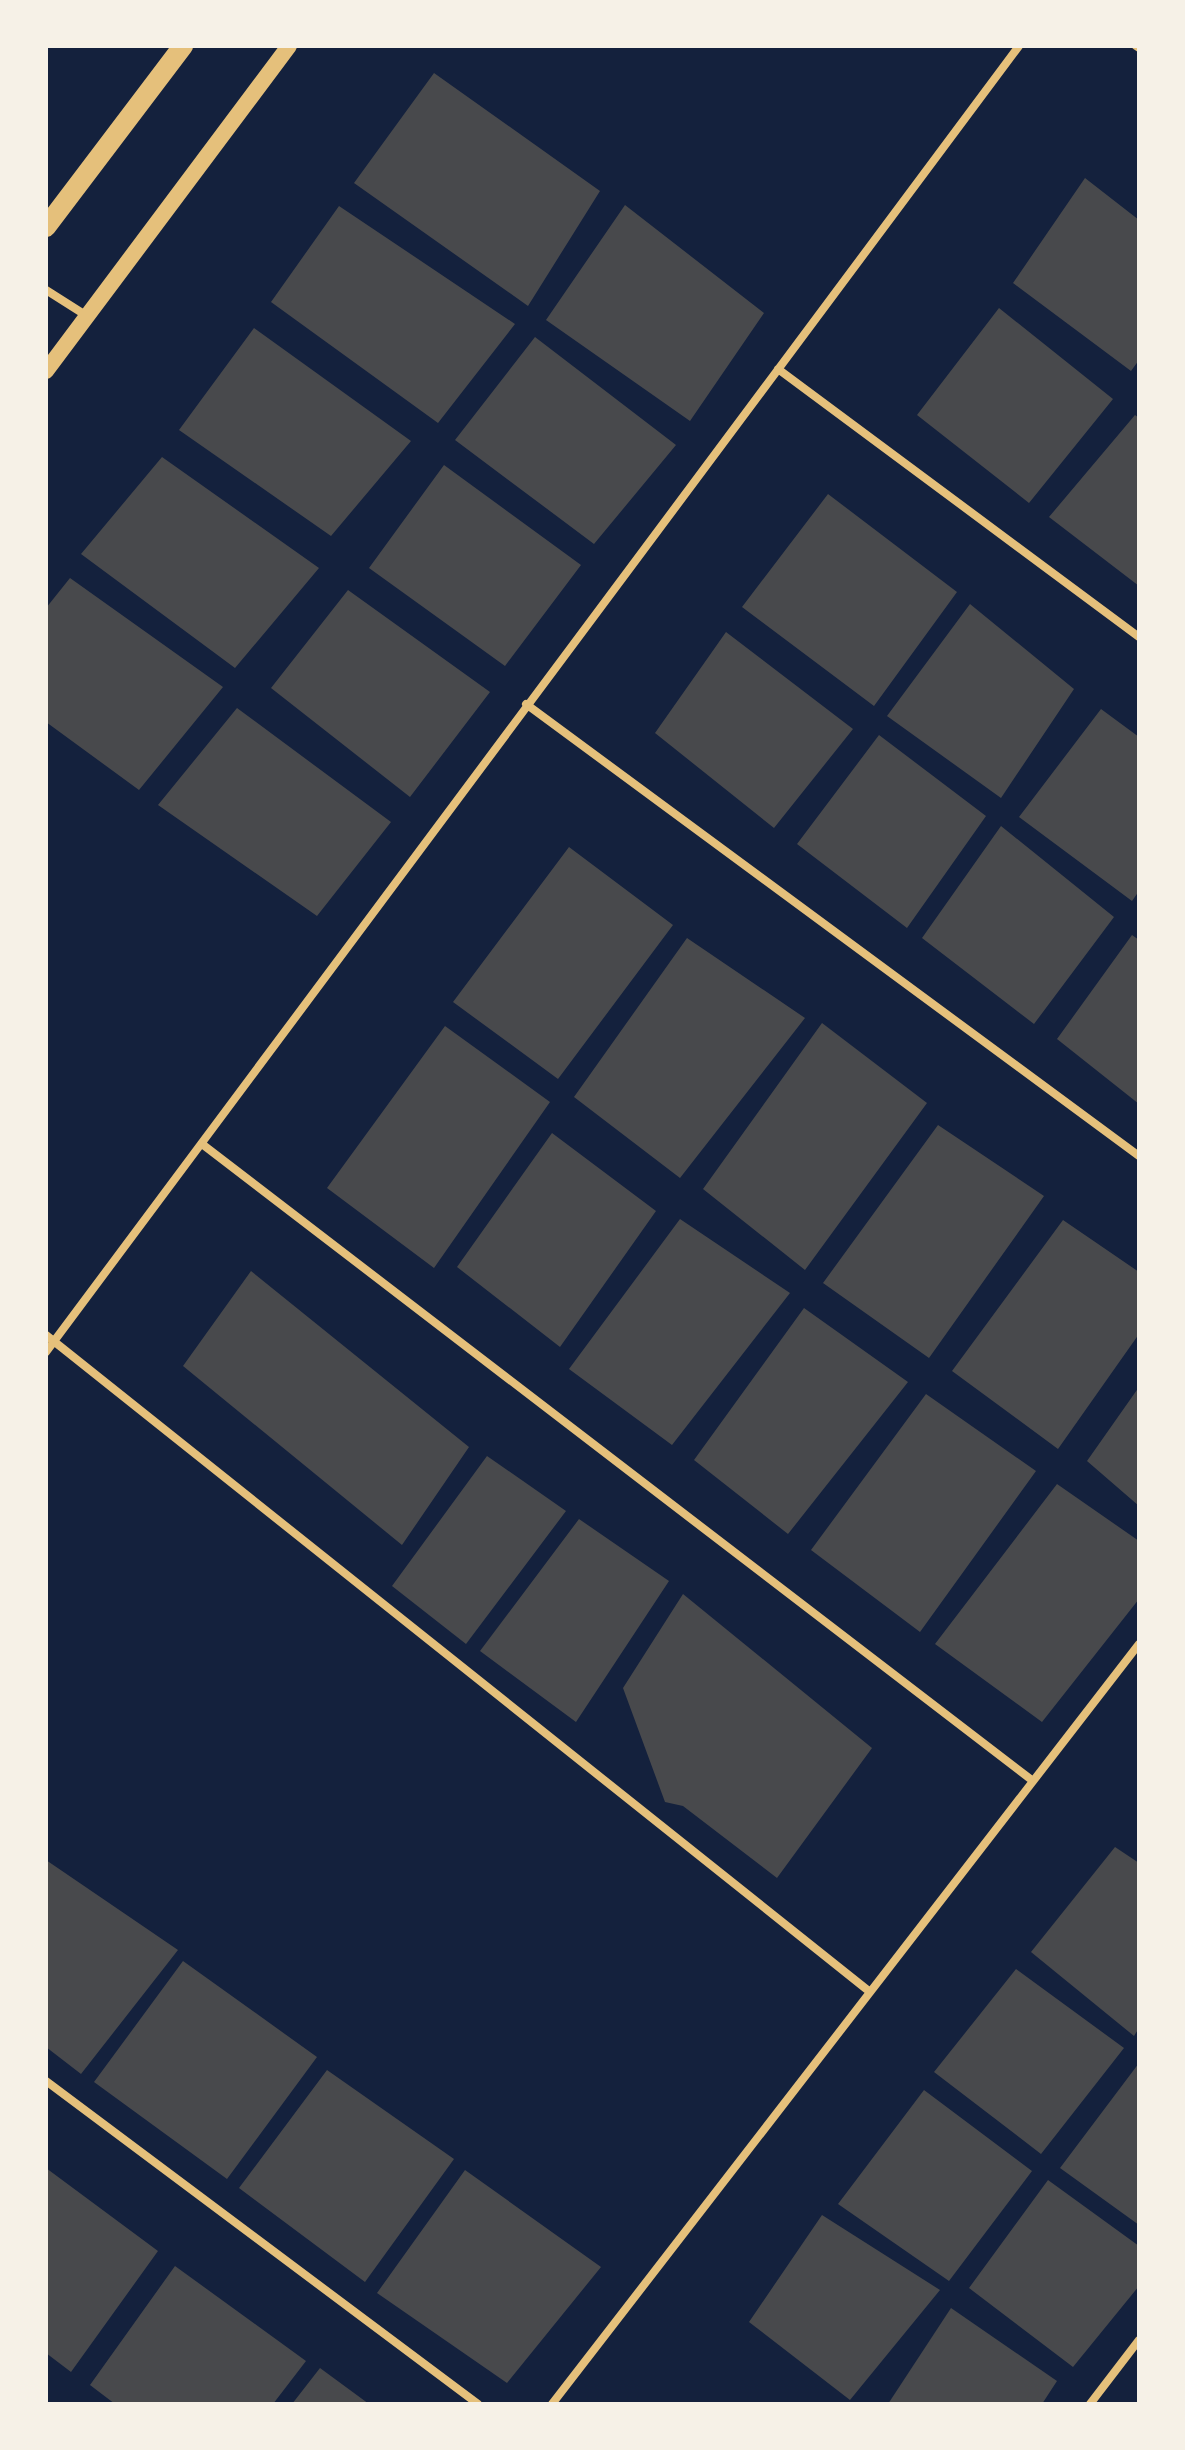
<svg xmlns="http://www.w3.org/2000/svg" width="1185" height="2450" font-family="'Times New Roman',serif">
	<rect width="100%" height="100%" fill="#14213d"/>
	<!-- building -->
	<path fill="#48494c" d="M434,73L600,191L528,306L354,183Z
		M1085,178L1139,220V360L1131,371L1013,283Z
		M625,205L764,313L690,421L546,320Z
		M339,206L515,324L438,423L271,302Z
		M999,308L1113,399L1029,503L917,415Z
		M254,328L411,441L331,536L179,430Z
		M535,337L676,445L594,544L455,440Z
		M1135,415L1139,418V586L1049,517Z
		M162,457L319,568L235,668L81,554Z
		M444,465L581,565L505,666L369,568Z
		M828,494L957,592L874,706L742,607Z
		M70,578L223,687L139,790L46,722V608Z
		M348,590L490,692L410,797L271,688Z
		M970,604L1074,689L1001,798L887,716Z
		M726,632L853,729L774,828L655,733Z
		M237,708L391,822L317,916L158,805Z
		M1101,709L1139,737V891L1132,901L1019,817Z
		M879,735L986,816L907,928L797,844Z
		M1001,826L1114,917L1034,1024L922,938Z
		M569,847L673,925L558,1079L453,1002Z
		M1132,935L1139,940V1104L1057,1039Z
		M687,938L805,1018L680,1178L574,1097Z
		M822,1023L927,1103L805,1270L703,1189Z
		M445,1026L550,1102L434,1268L327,1188Z
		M938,1125L1044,1196L929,1358L823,1283Z
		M552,1133L656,1211L560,1347L457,1267Z
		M680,1219L790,1293L672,1445L569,1369Z
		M1063,1220L1139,1272V1334L1058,1449L952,1371Z
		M251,1271L469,1447L402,1545L183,1366Z
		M804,1308L908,1382L788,1534L694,1460Z
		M1139,1387V1506L1087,1461Z
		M926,1394L1036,1471L920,1632L811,1550Z
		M487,1456L566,1511L466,1644L392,1586Z
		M1057,1484L1139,1541V1599L1042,1722L935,1644Z
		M579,1519L669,1581L576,1722L480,1651Z
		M683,1594L872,1748L777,1878L683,1806L665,1802L623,1688Z
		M1115,1847L1139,1863V2028L1134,2036L1031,1952Z
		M46,1860L178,1950L81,2074L46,2047Z
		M183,1961L317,2057L227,2179L94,2082Z
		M1016,1969L1124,2048L1041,2154L934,2072Z
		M1139,2063V2225L1060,2168Z
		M327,2070L454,2159L365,2282L239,2188Z
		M924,2090L1032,2171L949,2281L838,2204Z
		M46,2168L158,2251L71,2372L46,2353Z
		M465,2170L601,2267L507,2383L377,2293Z
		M1048,2180L1139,2246V2286L1073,2367L969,2288Z
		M822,2215L940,2290L850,2400L749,2322Z
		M175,2266L306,2361L273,2404H115L90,2385Z
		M951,2308L1057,2381L1042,2404H888Z
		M320,2368L369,2404H292Z"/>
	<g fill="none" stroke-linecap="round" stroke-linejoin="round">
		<!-- minor -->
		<path stroke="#e5c07b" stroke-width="8" d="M1136,46L1139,48
			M46,290L87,316
			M778,369L1139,637
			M526,704L1139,1156
			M202,1144L1033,1781
			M46,1335L870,1992
			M46,1352L1019,46
			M46,2081L478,2404
			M552,2404L1139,1644
			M1090,2404L1139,2340"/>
		<!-- secondary -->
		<path stroke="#e5c07b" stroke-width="16" d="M46,371L289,46"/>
		<!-- primary -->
		<path stroke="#e5c07b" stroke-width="20" d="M46,227L183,46"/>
	</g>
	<!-- border -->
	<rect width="1185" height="2450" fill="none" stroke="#f6f1e7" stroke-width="96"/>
</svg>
